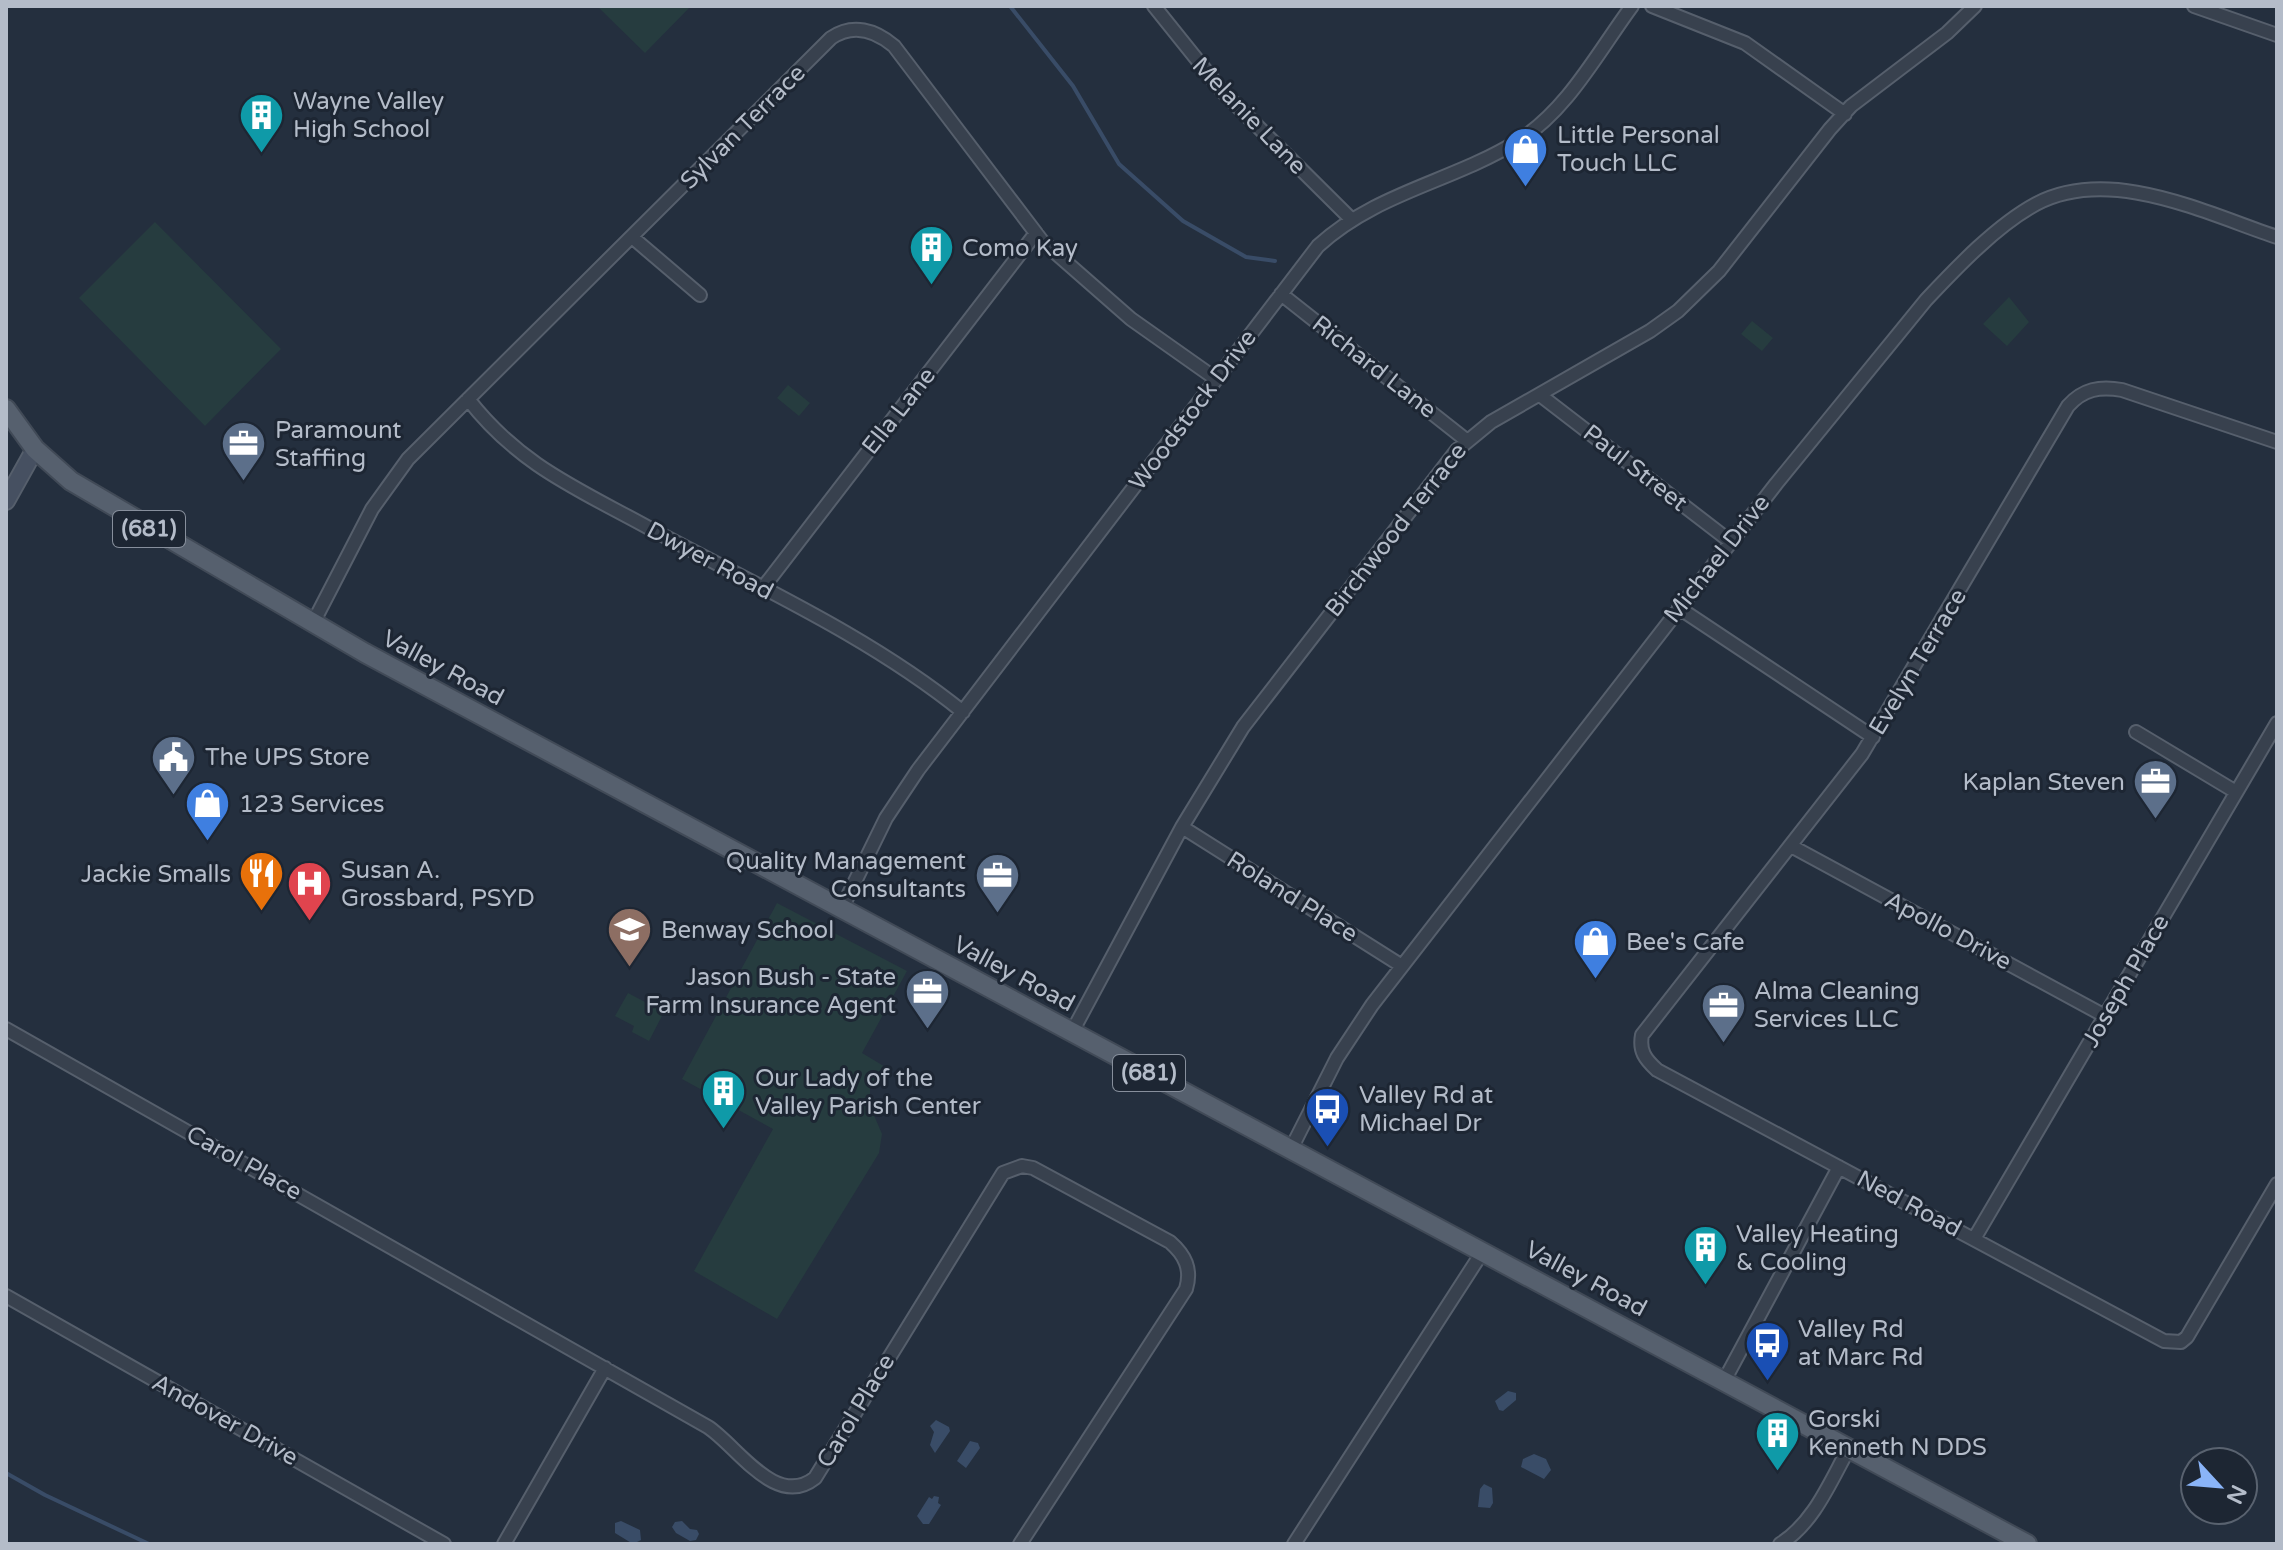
<svg xmlns="http://www.w3.org/2000/svg" width="2283" height="1550" font-family="'Varela Round',sans-serif">
	<rect width="100%" height="100%" fill="#242f3e"/>
	<!-- green -->
	<path fill="#263c3f" d="M597,6H691L645,53Z
		M155,222L281,349L205,426L79,298Z
		M2009,297L2029,322L2007,346L1983,324Z
		M1752,321L1773,338L1762,351L1741,334Z
		M788,385L810,403L799,416L777,398Z
		M777,903L907,971L862,1053L887,1068L870,1086V1106L882,1134L879,1153L777,1319L694,1271L773,1129L682,1079Z
		M628,993L664,1012L649,1041L632,1032L634,1026L615,1016Z"/>
	<!-- water -->
	<path fill="#394c67" d="M1508,1391L1516,1393V1400L1503,1411L1499,1410L1495,1401Z
		M936,1420L949,1427L950,1431L935,1453L930,1445L934,1432L930,1426Z
		M970,1441L978,1443L980,1448L966,1468L957,1461Z
		M1534,1454L1546,1459L1551,1470L1544,1479L1521,1467L1523,1459Z
		M1484,1484L1492,1488L1493,1503L1490,1508L1478,1507L1480,1489Z
		M934,1496L939,1497L938,1503L941,1505L929,1524H923L917,1516L929,1497L932,1499Z
		M621,1521L640,1530L641,1540L633,1544L615,1533V1523Z
		M682,1521L690,1529L697,1530L699,1534L696,1540L690,1541L676,1533L672,1527L675,1522Z"/>
	<g fill="none" stroke-linecap="round" stroke-linejoin="round">
		<!-- stream -->
		<path stroke="#394c67" stroke-width="4" d="M1010,6L1073,86L1119,164L1183,221L1246,257L1275,261
			M6,1473L45,1495L149,1544"/>
		<defs>
			<path id="minor" d="M1154,6L1223,92L1351,219
				M1652,6L1745,43L1845,114
				M2194,6L2277,35
				M632,237L700,295
				M1281,294L1466,440
				M1540,395L1731,542
				M468,399C519,465 578,489 649,528C755,585 869,636 963,712
				M2277,442L2122,390C2100,386 2083,389 2068,406L1862,754L1642,1035C1639,1051 1645,1059 1657,1070L2164,1341L2181,1342L2187,1337L2277,1184
				M762,589L1036,233
				M1679,608L1873,737
				M313,623L372,509L408,459L831,38C853,23 875,30 894,46L1042,241L1131,319L1216,379
				M2136,732L2236,792
				M1182,827L1402,966
				M1791,846L2105,1016
				M842,908L886,818L918,770L1318,246C1377,192 1452,182 1518,141C1567,111 1598,52 1632,6
				M6,1029L708,1427C738,1447 776,1509 815,1478L1003,1173L1022,1166L1033,1168L1170,1242C1185,1255 1192,1269 1186,1289L1020,1544
				M1072,1032L1182,827L1243,727L1457,450L1491,422L1650,331L1678,311L1719,271L1830,129L1851,106L1947,33L1975,6
				M1291,1149L1337,1058L1372,1005L1776,484L1926,300C1957,267 1997,225 2036,204C2110,165 2205,213 2277,237
				M1974,1239L2277,723
				M6,1296L444,1544
				M1724,1381L1839,1167
				M504,1544L605,1368
				M1294,1544L1483,1251
				M1780,1544C1814,1523 1830,1482 1849,1448"/>
			<path id="secondary" d="M6,501L35,449"/>
			<path id="primary" d="M6,409L35,449L71,481L365,653L2027,1544"/>
		</defs>
		<!-- minor casing -->
		<use href="#minor" stroke="#565f6c" stroke-width="16"/>
		<!-- secondary casing -->
		<use href="#secondary" stroke="#565f6c" stroke-width="20"/>
		<!-- primary casing -->
		<use href="#primary" stroke="#414a57" stroke-width="22"/>
		<!-- minor -->
		<use href="#minor" stroke="#38414e" stroke-width="12"/>
		<!-- secondary -->
		<use href="#secondary" stroke="#465061" stroke-width="16"/>
		<!-- primary -->
		<use href="#primary" stroke="#56606e" stroke-width="18"/>
	</g>
	<!-- icons -->
	<defs>
		<symbol id="building-pin" viewBox="-11 -11 22 30"><path d="M0 17L-7.5 6A9.5 9.5 0 1 1 7.5 6Z" fill="#0f9aa8" stroke="#1d2633"/><path d="M-4-6H4V6H1V3H-1V6H-4ZM-2.5-4.3h1.7v1.8h-1.7ZM.8-4.3h1.7v1.8H.8ZM-2.5-1h1.7V.8h-1.7ZM.8-1h1.7V.8H.8Z" fill="#fff"/></symbol>
		<symbol id="shop-pin" viewBox="-11 -11 22 30"><path d="M0 17L-7.5 6A9.5 9.5 0 1 1 7.5 6Z" fill="#3f7fe0" stroke="#1d2633"/><path d="M-5-2.5h2.3a2.7 3.5 0 0 1 5.4 0H5L5.5 6h-11ZM-1.5-2.5h3a1.5 2.3 0 0 0-3 0Z" fill="#fff"/></symbol>
		<symbol id="office-pin" viewBox="-11 -11 22 30"><path d="M0 17L-7.5 6A9.5 9.5 0 1 1 7.5 6Z" fill="#5c6f8a" stroke="#1d2633"/><path d="M-6-3h4V-5.5h4V-3h4V5H-6ZM-1-4.5V-3h2v-1.5ZM-6 0V1H6V0Z" fill="#fff"/></symbol>
		<symbol id="civic-pin" viewBox="-11 -11 22 30"><path d="M0 17L-7.5 6A9.5 9.5 0 1 1 7.5 6Z" fill="#5c6f8a" stroke="#1d2633"/><path d="M-.6-6.5H3V-4.5H.6V-3L4-1V1h2V6H-6V1h2V-1L-.6-3ZM-1.2 2.5V6h2.4V2.5Z" fill="#fff"/></symbol>
		<symbol id="restaurant-pin" viewBox="-11 -11 22 30"><path d="M0 17L-7.5 6A9.5 9.5 0 1 1 7.5 6Z" fill="#e8710a" stroke="#1d2633"/><path d="M-5-6h1v4h1v-4h1v4h1v-4h1v5L-1.5 .5V6h-2V.5L-5-1ZM5-6V6H3V1.5H1.5Q1.5-4 5-6Z" fill="#fff"/></symbol>
		<symbol id="hospital-pin" viewBox="-11 -11 22 30"><path d="M0 17L-7.5 6A9.5 9.5 0 1 1 7.5 6Z" fill="#e0444e" stroke="#1d2633"/><path d="M-5-5h3v3.5h4V-5h3V5h-3V1.5h-4V5h-3Z" fill="#fff"/></symbol>
		<symbol id="school-pin" viewBox="-11 -11 22 30"><path d="M0 17L-7.5 6A9.5 9.5 0 1 1 7.5 6Z" fill="#8d6e63" stroke="#1d2633"/><path d="M0-5L7-2L0 1L-7-2ZM-4 1L0 2.5L4 1V4Q0 6-4 4Z" fill="#fff"/></symbol>
		<symbol id="bus-pin" viewBox="-11 -11 22 30"><path d="M0 17L-7.5 6A9.5 9.5 0 1 1 7.5 6Z" fill="#1a4fb4" stroke="#1d2633"/><path d="M-5-6H5V4H4V6H2V4H-2V6H-4V4H-5ZM-3.5-4V0h7V-4ZM-3.5 1.2v1.5H-2V1.2ZM2 1.2v1.5H3.5V1.2Z" fill="#fff"/></symbol>
	</defs>
	<g fill-rule="evenodd">
		<use href="#building-pin" x="236" y="90" width="51" height="69"/>
		<use href="#shop-pin" x="1500" y="124" width="51" height="69"/>
		<use href="#building-pin" x="906" y="222" width="51" height="69"/>
		<use href="#office-pin" x="218" y="418" width="51" height="69"/>
		<use href="#civic-pin" x="148" y="732" width="51" height="69"/>
		<use href="#office-pin" x="2130" y="756" width="51" height="69"/>
		<use href="#shop-pin" x="182" y="778" width="51" height="69"/>
		<use href="#restaurant-pin" x="236" y="848" width="51" height="69"/>
		<use href="#office-pin" x="972" y="850" width="51" height="69"/>
		<use href="#hospital-pin" x="284" y="858" width="51" height="69"/>
		<use href="#school-pin" x="604" y="904" width="51" height="69"/>
		<use href="#shop-pin" x="1570" y="916" width="51" height="69"/>
		<use href="#office-pin" x="902" y="966" width="51" height="69"/>
		<use href="#office-pin" x="1698" y="980" width="51" height="69"/>
		<use href="#building-pin" x="698" y="1066" width="51" height="69"/>
		<use href="#bus-pin" x="1302" y="1084" width="51" height="69"/>
		<use href="#building-pin" x="1680" y="1222" width="51" height="69"/>
		<use href="#bus-pin" x="1742" y="1318" width="51" height="69"/>
		<use href="#building-pin" x="1752" y="1408" width="51" height="69"/>
	</g>
	<g text-anchor="middle" dominant-baseline="central" stroke-width="6" stroke-linejoin="round" paint-order="stroke">
		<!-- shield labels -->
		<g fill="#1d2633" stroke="#878f9c" stroke-width="2">
			<rect x="113" y="511" width="72" height="36" rx="6"/>
			<rect x="1113" y="1055" width="72" height="36" rx="6"/>
		</g>
		<g font-size="22" font-weight="bold" fill="#b4bcc9">
			<text x="149" y="529">(681)</text>
			<text x="1149" y="1073">(681)</text>
		</g>
		<!-- poi labels -->
		<g font-size="24" fill="#b4bcc9" stroke="#1d2633" text-anchor="start">
			<text x="293" y="101">Wayne Valley<tspan x="293" dy="28">High School</tspan></text>
			<text x="1557" y="135">Little Personal<tspan x="1557" dy="28">Touch LLC</tspan></text>
			<text x="962" y="248">Como Kay</text>
			<text x="275" y="430">Paramount<tspan x="275" dy="28">Staffing</tspan></text>
			<text x="205" y="757">The UPS Store</text>
			<text x="2125" y="782" text-anchor="end">Kaplan Steven</text>
			<text x="239" y="804">123 Services</text>
			<text x="966" y="861" text-anchor="end">Quality Management<tspan x="966" dy="28">Consultants</tspan></text>
			<text x="341" y="870">Susan A.<tspan x="341" dy="28">Grossbard, PSYD</tspan></text>
			<text x="231" y="874" text-anchor="end">Jackie Smalls</text>
			<text x="661" y="930">Benway School</text>
			<text x="1626" y="942">Bee's Cafe</text>
			<text x="896" y="977" text-anchor="end">Jason Bush - State<tspan x="896" dy="28">Farm Insurance Agent</tspan></text>
			<text x="1754" y="991">Alma Cleaning<tspan x="1754" dy="28">Services LLC</tspan></text>
			<text x="755" y="1078">Our Lady of the<tspan x="755" dy="28">Valley Parish Center</tspan></text>
			<text x="1359" y="1095">Valley Rd at<tspan x="1359" dy="28">Michael Dr</tspan></text>
			<text x="1736" y="1234">Valley Heating<tspan x="1736" dy="28">&amp; Cooling</tspan></text>
			<text x="1798" y="1329">Valley Rd<tspan x="1798" dy="28">at Marc Rd</tspan></text>
			<text x="1808" y="1419">Gorski<tspan x="1808" dy="28">Kenneth N DDS</tspan></text>
		</g>
		<!-- street labels -->
		<g font-size="24" fill="#b4bcc9" stroke="#1d2633">
			<text transform="translate(1249 116) rotate(46)">Melanie Lane</text>
			<text transform="translate(743 127) rotate(-45)">Sylvan Terrace</text>
			<text transform="translate(1374 367) rotate(38)">Richard Lane</text>
			<text transform="translate(1193 410) rotate(-53)">Woodstock Drive</text>
			<text transform="translate(899 411) rotate(-52)">Ella Lane</text>
			<text transform="translate(1635 468) rotate(38)">Paul Street</text>
			<text transform="translate(1396 530) rotate(-52)">Birchwood Terrace</text>
			<text transform="translate(1717 559) rotate(-52)">Michael Drive</text>
			<text transform="translate(710 561) rotate(28)">Dwyer Road</text>
			<text transform="translate(1918 662) rotate(-59)">Evelyn Terrace</text>
			<text transform="translate(443 668) rotate(28)">Valley Road</text>
			<text transform="translate(1292 897) rotate(32)">Roland Place</text>
			<text transform="translate(1948 931) rotate(28)">Apollo Drive</text>
			<text transform="translate(1014 974) rotate(28)">Valley Road</text>
			<text transform="translate(2126 981) rotate(-60)">Joseph Place</text>
			<text transform="translate(244 1163) rotate(29)">Carol Place</text>
			<text transform="translate(1909 1204) rotate(28)">Ned Road</text>
			<text transform="translate(1586 1279) rotate(28)">Valley Road</text>
			<text transform="translate(856 1411) rotate(-59)">Carol Place</text>
			<text transform="translate(225 1420) rotate(29)">Andover Drive</text>
		</g>
	</g>
	<!-- border -->
	<rect width="2283" height="1550" fill="none" stroke="#b4bcc9" stroke-width="16"/>
	<!-- north arrow -->
	<g transform="translate(2219 1486) rotate(116)"><circle r="38" fill="#1d2633" stroke="#59626f" stroke-width="2"/>
	<path d="M0-6L14 30L0 20L-14 30Z" fill="#8ab4f8"/>
	<text y="-12" font-size="22" font-weight="bold" text-anchor="middle" fill="#b4bcc9">N</text>
	</g>
</svg>
